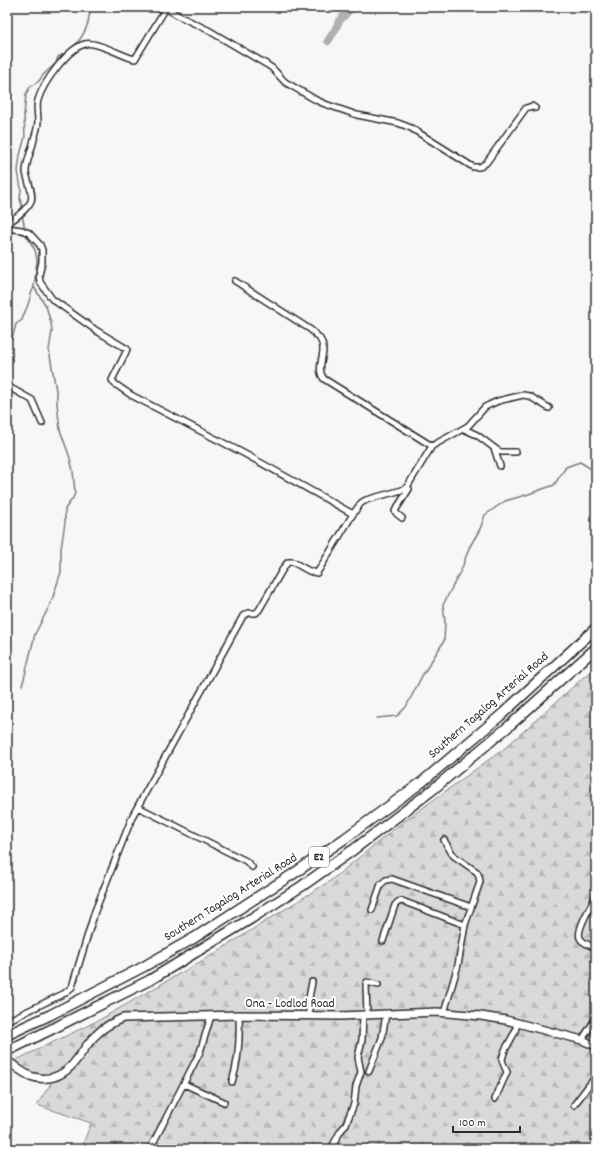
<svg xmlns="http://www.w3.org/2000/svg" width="603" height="1156" font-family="Dekko,sans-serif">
	<defs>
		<pattern id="forest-firs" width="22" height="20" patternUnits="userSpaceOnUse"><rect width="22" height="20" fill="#d9d9d9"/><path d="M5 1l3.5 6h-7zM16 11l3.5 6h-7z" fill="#bababa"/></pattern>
	</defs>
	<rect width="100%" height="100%" fill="#f7f7f7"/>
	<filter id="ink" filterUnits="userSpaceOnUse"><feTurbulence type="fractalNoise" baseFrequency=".025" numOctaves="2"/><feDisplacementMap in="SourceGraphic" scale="8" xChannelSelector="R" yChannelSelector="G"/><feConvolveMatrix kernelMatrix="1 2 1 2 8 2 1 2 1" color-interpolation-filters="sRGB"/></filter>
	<g filter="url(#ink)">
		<!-- forest -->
		<path fill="url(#forest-firs)" stroke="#828282" d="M596,666V1149H81L91,1123L37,1105L51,1083L12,1062L101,1019L210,956L330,881L399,825L505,748Z"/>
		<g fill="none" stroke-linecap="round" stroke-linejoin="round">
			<!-- stream -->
			<path stroke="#7b7b7b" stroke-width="1.5" d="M70,50C78,43 85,33 88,23C89,17 89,12 92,7
				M23,210L20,199L21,189L18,171L20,155L25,137L24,115L26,94L30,87L39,81L43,75L56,63L58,57L68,52
				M22,215L25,229
				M7,343C14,338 14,331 16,324L22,320C23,315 25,312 27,307C30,301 30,294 34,287V284L35,280L37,260L35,250L25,233
				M22,685L24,679L35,634L51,603L61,572V549L65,522V509L73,498L75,493L73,471L70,458L60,430L57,404V396L49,350L52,331L51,323L46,306L34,287
				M377,718L397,716L406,707L422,676L444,641L445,622L443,605L462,568L469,548L480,529L485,515L505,501L526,495L554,485L566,467L580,462L596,472"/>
			<!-- river -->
			<path stroke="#b0b0b0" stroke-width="8" d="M328,41L335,30L339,21L352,7"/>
			<defs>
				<path id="minor" d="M7,224C15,218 27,210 31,201C34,194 27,180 26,172C26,161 32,150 34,139C36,133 38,127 38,121C38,114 36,107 38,100C43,83 68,48 85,44C95,41 121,55 131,58L135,59L166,8L179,16L208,30L266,64L272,68L285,82L316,100L325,104L357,115L398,123L411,128L473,167H480L486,163L526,108L532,106L535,108
					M7,228L22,230L29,233L40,245L42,250V262L39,275L40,282L52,299L97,331L127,349L125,354L112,380L115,384L131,395L245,454L353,514
					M235,281L311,330C314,333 318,336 320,339C329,352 314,367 324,379L432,446
					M7,386L32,400L42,423
					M464,429L477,435L497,450L501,452H516
					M494,448L500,466
					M402,518L397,514L395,511L409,489L407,487
					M138,807L246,861L252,867
					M596,896C592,904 576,930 580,938C582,943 591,946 596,948
					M372,910L381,884L386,880L392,879L471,907
					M383,941L395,905L398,902L402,901L465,925
					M444,1013L458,965L465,925L480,882L479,876L477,872L454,856L451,852L444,840
					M367,1015L366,984L367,982L378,985
					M309,1016V998L312,982
					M7,1021L65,993L72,987L95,911L133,815L243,616L248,613H256L259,610L284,567L288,562H293L309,571L317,573L353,514L361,503L366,500L402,490L407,487L432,446L468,426L485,407L489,405L498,401L523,395L529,396L549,408
					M582,1040L596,1018
					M369,1071L382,1038L386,1014
					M232,1082C239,1060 240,1038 239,1015
					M184,1084L224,1102
					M495,1099L507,1072L503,1063L502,1059L505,1050L515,1032L517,1023
					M574,1105L596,1076
					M150,1149L200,1052L211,1016
					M331,1149L340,1132L346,1124L354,1104L356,1086L361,1072L358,1057L362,1040L363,1015"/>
				<path id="secondary" d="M7,1060C14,1066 22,1072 30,1076C38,1079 46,1079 54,1077C76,1070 81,1048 97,1034C104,1027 113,1022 123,1018L239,1015L340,1016L437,1012L481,1016L506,1020L582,1040L596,1046"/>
				<path id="motorway" d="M7,1035L50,1015L143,967L194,938L293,874L344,839L422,782L500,716L596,628
					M7,1051L56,1027L150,980L252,918L302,886L353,850L431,791L509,726L596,648"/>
			</defs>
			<!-- minor casing -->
			<use href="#minor" stroke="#2b2b2b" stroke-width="8"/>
			<!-- secondary casing -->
			<use href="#secondary" stroke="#2b2b2b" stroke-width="10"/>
			<!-- motorway casing -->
			<use href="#motorway" stroke="#2b2b2b" stroke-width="12"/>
			<!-- minor -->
			<use href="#minor" stroke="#fff" stroke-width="5"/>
			<!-- secondary -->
			<use href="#secondary" stroke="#fff" stroke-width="7"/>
			<!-- motorway -->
			<use href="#motorway" stroke="#fff" stroke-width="9"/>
		</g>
	</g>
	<g text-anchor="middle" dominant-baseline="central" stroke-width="4" stroke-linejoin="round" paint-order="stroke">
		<!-- shield labels -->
		<rect fill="#fff" stroke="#6b6b6b" stroke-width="1" x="309" y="847" width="20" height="20" rx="3"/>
		<g font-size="12" font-weight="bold" fill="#2b2b2b">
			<text x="319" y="857">E2</text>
		</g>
		<!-- street labels -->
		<g font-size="13" fill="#2b2b2b" stroke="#fff">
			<text transform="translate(489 706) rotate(-41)">Southern Tagalog Arterial Road</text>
			<text transform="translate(231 898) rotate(-32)">Southern Tagalog Arterial Road</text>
			<text x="290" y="1004">Ona - Lodlod Road</text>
		</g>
	</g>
	<!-- margin -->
	<rect width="603" height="1156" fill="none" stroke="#fff" stroke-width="24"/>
	<rect x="12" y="12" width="579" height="1132" fill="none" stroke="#2b2b2b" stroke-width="1.5" filter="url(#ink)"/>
	<!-- scale -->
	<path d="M453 1126v6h67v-6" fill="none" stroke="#2b2b2b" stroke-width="2"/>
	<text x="459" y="1126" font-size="12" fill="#2b2b2b" stroke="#ffffff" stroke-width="3" paint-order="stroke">100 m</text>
</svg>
